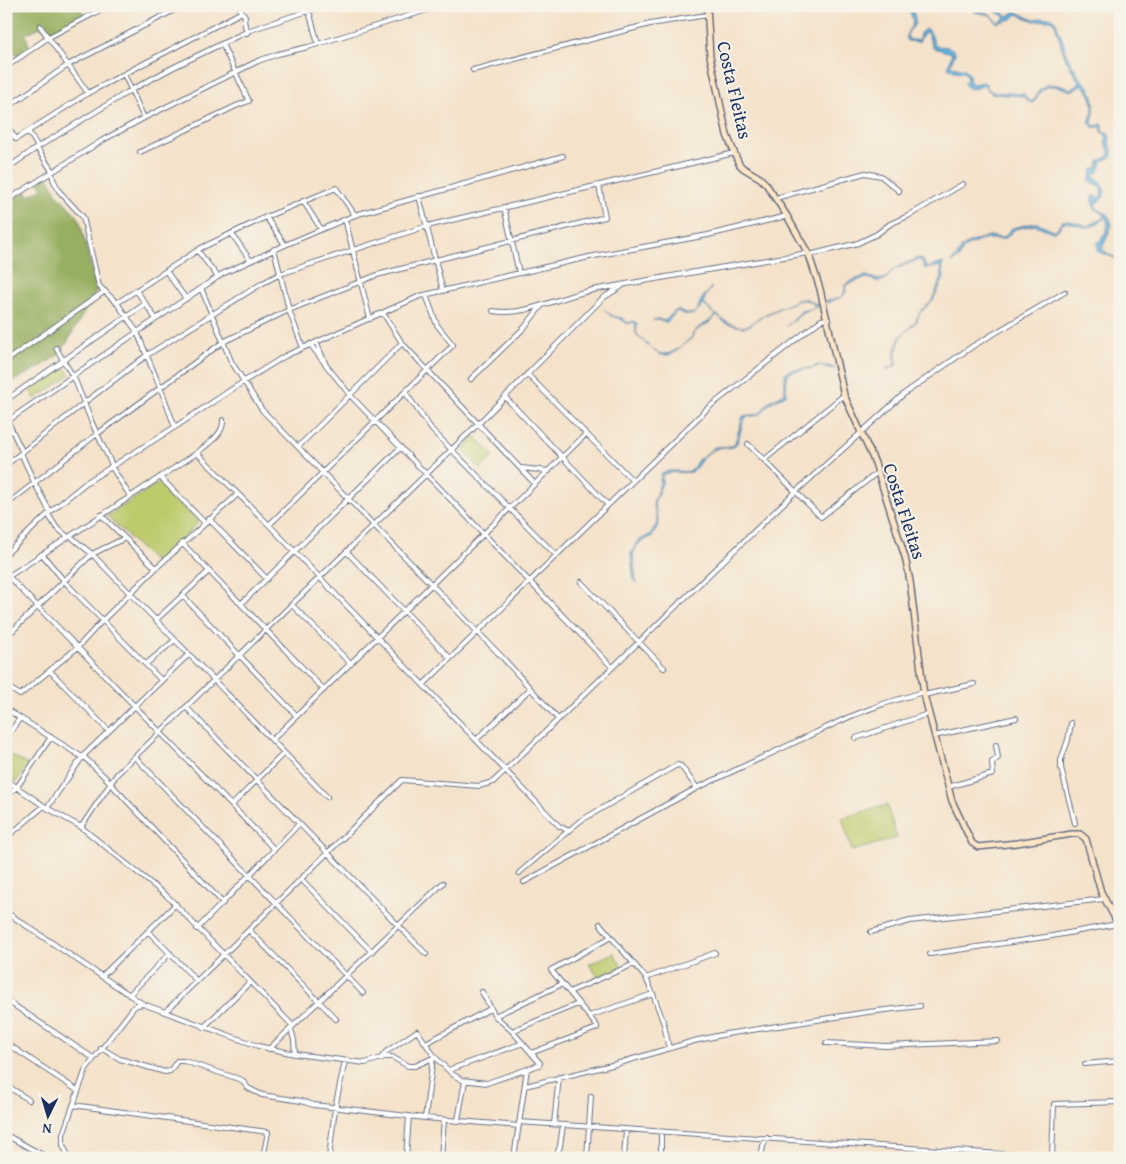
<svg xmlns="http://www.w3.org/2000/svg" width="1126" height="1164" font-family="'Gentium Book Plus',serif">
	<rect width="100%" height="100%" fill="#f7f3e8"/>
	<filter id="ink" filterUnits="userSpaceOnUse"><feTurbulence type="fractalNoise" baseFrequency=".02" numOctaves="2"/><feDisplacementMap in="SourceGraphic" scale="10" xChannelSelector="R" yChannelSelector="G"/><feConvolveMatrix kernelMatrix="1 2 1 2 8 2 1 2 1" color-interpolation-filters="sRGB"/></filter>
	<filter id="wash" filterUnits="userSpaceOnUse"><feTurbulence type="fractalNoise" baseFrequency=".0096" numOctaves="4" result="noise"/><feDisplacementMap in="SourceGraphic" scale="20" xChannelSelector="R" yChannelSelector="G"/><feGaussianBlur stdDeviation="1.12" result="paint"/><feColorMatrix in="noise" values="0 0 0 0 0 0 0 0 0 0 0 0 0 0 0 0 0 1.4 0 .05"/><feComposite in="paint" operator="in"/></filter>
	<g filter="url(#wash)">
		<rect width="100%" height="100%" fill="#f4e2ca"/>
		<!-- green -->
		<path fill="#bdcb6d" stroke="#6c7d66" d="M63,365L70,375L35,399L29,388Z
			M475,436L494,456L481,469L462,450Z
			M160,482L199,522L156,564L107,516Z
			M6,752L28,765L16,782L6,776Z
			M887,805L897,838L852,851L842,818Z
			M614,953L622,967L598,977L589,964Z"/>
		<!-- forest -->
		<path fill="#96af60" stroke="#586f5f" d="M6,6H81L82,13H85L48,34L41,27L25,34L30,48L17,55L6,44Z
			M47,175L57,194L79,218L97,290L61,353L42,366L6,385V216L15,210L10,201L26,191L29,196L43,188L39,182Z"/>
		<!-- water -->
		<path fill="#62b4dd" stroke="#3e729e" d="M903,6L912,7C913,12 917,20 914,25C911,30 908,30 907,36L910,40H919L920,33L925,29C934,31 931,40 936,46L948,47L955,51V54L950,65L952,66L965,69L969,74L970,83L974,84L983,82L986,84L987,88L992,92L1024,94L1027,99L1031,102L1035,99L1039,90L1048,84L1064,86L1070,89L1080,83C1074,73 1067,63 1063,52C1060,42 1058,32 1054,22L1051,20L1034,21L1017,14L1012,19L997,23L990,15L975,12L972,6H974L976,10L990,14L997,22L1001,21L1005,17L997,12L992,6H995L1007,16H1009L1015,11L1032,19L1050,17L1055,20L1064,44L1065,52L1069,57L1071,65C1077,69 1076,72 1080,78C1083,81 1086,84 1089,87C1096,99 1095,110 1092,123L1095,126L1103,124V132L1108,133L1110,138L1109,142L1112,149V157L1102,162L1099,172L1094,174V177L1099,180L1105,191L1103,198L1095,204L1097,209L1108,214L1112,225L1102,249L1111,256L1120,258V260L1097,251L1098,242C1106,235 1110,227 1106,217C1102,220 1095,226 1089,227C1080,229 1072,220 1062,223L1058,230L1053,232L1035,225L1015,229L1006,238L1002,239H985L967,246L963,249L960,257L952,263V261L957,257L962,247L971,242L989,236L1001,238L1005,236L1012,228L1034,223H1038L1053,230H1056L1062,221H1070L1088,226L1103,218L1105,215C1095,210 1090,206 1094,195L1098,198L1101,196C1104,183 1095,185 1089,180L1091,177L1092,170L1098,167L1099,161L1108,157L1110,153L1105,143L1107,137L1102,132L1101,126L1094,128L1089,122C1090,118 1093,114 1093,110C1094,101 1089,91 1083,85H1080L1072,91C1061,88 1049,81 1040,92C1037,95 1036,100 1033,103L1029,102L1022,96L992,94L983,85C977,89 969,91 964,84L967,79L966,73L954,71L948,67L952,53L933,48L927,32L923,34L919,42L907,41C904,32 911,30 913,22L910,11Z
			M918,258L922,259L927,268L943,263L944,264L942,265L944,278L933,300L919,314L917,321L901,337L896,351V365L892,368L885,369L892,367L895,364V351L900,337L916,321L920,312L932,300L942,278L941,266L925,269L921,260H917L893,270L886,279L879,282L867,278C862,279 849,283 845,286L846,292L842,297L827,303L826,301L842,297L845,291V285C850,281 859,278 866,276L879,280L886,278L893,269Z
			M711,287V289L706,295L703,303C712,313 735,332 749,325C753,324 755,320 758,318C766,314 799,298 806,299C809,300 812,302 816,304L822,303V304L810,310L802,312L794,321L789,323L786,327L789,323L793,321L801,311L811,309L816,305L807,300H797L757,319L749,326L743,327L725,323L719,316H716C713,318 711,322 707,324C703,326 698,329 695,332C693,334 692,337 691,339C689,341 686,342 684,344C670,359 660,359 646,343C639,336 634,335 636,324L634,322L627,324C618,315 614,320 604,309L611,316L622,318L628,323L634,321L637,325L636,334C659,356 663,363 690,339C694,335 691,336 694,332C697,328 703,325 707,323C710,321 712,318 715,315L703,304C696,314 690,319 677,311L666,323L658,320H653L659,319L663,321C670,319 671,312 678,310L685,314C700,314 696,311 701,300C704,295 709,293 711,287Z
			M818,365L831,367L836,369L818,366L813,368L790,372L787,375L786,395L771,402L759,415L746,417C740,425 741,436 736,444C731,451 724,446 718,448C702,453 701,463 692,472C683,474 670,470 662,475V483L654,503L659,524L652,536L638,544L633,554L636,583L634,581L631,554L637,542L650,535L657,524V519L653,503L660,483L661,474C669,468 681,473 691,471L698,460L715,447L733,446L735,443L743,416L759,414L770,401L785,393V373C794,367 808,371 818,365Z"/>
	</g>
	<g filter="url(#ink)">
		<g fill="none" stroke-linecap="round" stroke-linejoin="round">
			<defs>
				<path id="street" d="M238,6L245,16L244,21L247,33
					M320,9L331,6
					M309,11L318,44
					M40,26L88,93
					M6,67L49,37L108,6
					M473,70L650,24L707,15
					M124,74L144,118
					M6,108L68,65L182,6
					M6,125L16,139L88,93L242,12
					M28,131L38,147
					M37,148L52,171L53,179L59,191L83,217L99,286L117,303L137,332L160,387
					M140,152L236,106L249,101L222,44
					M6,169L38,147L131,90L172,68L250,30L323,6
					M419,196L443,291
					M776,198L865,173L881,176L899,191
					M6,201L103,140L144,118L258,61L278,54L308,47L440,6
					M303,201L321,229
					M504,207L519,273
					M266,217L285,245
					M345,219L370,319
					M232,234L250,260
					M274,249L289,310L303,348
					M198,251L218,277
					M809,255L858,243L877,234L890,224L908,216L963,184
					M166,271L186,299
					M201,288L231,361L262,410L503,658L558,719
					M136,290L156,319
					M117,303L201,248L266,217L336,188L355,215
					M493,311C526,317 560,296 593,290C664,277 736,265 808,253
					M383,313L402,343L535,484
					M310,344L326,365L316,342
					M56,348L75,380L92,423L112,465
					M6,361L105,291
					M326,365L350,395L612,667
					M527,374L633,481
					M471,379L524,328L542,305
					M160,387L175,427
					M405,392L432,430L556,555
					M505,397L608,505
					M6,400L145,304
					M6,418L22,451
					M6,422L222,274L285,245L355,215L563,156
					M748,444L821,517L878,472
					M298,447L402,343
					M21,453L34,482L50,512
					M197,453L269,525L559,826L567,830
					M764,460L844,395
					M6,465L84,403L147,355L261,284L280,274L427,226L734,153
					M111,466L130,496
					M521,468L549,471
					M160,477L205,523
					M6,505L97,434L223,342L289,310L377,275L605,217L599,186
					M48,514L56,527L68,537
					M101,515L156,568
					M209,519L267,579
					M269,525L453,345L437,325L426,295
					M70,536L92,554L327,797
					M182,543L324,690
					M347,552L450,658
					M6,554L50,512L87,482L175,427L243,382L285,356L420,296L589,257L708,235L787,216
					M42,554L65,582L161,680
					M6,574L274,849
					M6,578L197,453C207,444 224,435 223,420
					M581,582L664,668
					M182,595L297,716
					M241,604L401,447
					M292,605L351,664
					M156,620L209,571
					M6,637L92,554L125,538
					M146,664L175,640
					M50,671L108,730
					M423,685L708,408L821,320L828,319
					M6,686L20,695L78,647L103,620L156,568L238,494
					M924,695L974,684
					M186,707L426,954
					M6,709L82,757
					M1071,723L1068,740L1061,760V768L1075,823
					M934,736L1016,718
					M6,738L20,718
					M856,738L928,714
					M272,740L586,434
					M476,740L530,689
					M83,756L110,782
					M135,757L363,993
					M6,780L47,808L81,827L168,897L293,1026
					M110,783L223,903
					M948,787L993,774L992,762L998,758L996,745
					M6,796L17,787L51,737
					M232,805L284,753
					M47,808L83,756L189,654
					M81,827L117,774L478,424L603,298L622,286
					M6,838L44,806
					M519,873L580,821L677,765L681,766L697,788
					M301,879L372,952
					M524,882L697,788L849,717L883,704L923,692
					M6,912L143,1004L258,1046L295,1054L365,1063L385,1057H392L408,1066H415L435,1057
					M600,924L646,978
					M197,929L299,824
					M249,930L336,1019
					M148,931L197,981
					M871,932L910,921L1104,899
					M930,954L1052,936L1117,924
					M102,976L176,904
					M569,992L634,964
					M653,994L664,1024L669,1049
					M129,995L170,953
					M6,1000L93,1058
					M165,1012L402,780L479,786L493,782L791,496L905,393L973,346L1065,292
					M495,1016L562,984
					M589,1016L653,994L646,978L715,953
					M204,1027L250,982
					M291,1029L294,1040L295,1054
					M512,1031L578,1004
					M6,1043L77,1090
					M426,1043L490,1009
					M826,1043L886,1046L998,1041
					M101,1048L120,1059L165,1072L170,1071L177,1061H184L242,1080L248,1088L262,1095L301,1101L314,1105L425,1118L519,1126
					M269,1049L443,883
					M531,1053L597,1028V1026L551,970L611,937
					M381,1058L386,1052L417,1031L435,1057L452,1074L462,1080L487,1083L539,1065L540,1063L512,1031L495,1016L482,992
					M1085,1064L1120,1061
					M449,1070L523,1043
					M6,1085L29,1100
					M525,1086L616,1064L694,1041L726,1034L868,1012L920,1006
					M73,1105L268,1132L263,1158
					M425,1118L433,1058
					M458,1120L465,1081
					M519,1122L1060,1158
					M554,1124L559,1077
					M6,1135L48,1158
					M1052,1157L1054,1104L1120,1102
					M69,1158L63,1145V1134L86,1069L134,1007L137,1005L143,1004
					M329,1158L335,1108L345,1061
					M406,1158L409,1116
					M441,1158L444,1120
					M514,1158L527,1069
					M556,1158L560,1146L563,1125
					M587,1158L591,1096
					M624,1158L626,1130
					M661,1158V1132
					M761,1158L763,1146L767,1138"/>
				<path id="secondary" d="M707,6L710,56L727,135L739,164L743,168L760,178L766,184L787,216L809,255L820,289L844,395L875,463L905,557L910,581L924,695L952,801L970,839L972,843L978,847L1017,843L1072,834H1080L1086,839L1101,892L1120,928"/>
			</defs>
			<!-- street casing -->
			<use href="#street" stroke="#676e84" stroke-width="6"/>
			<!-- secondary casing -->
			<use href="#secondary" stroke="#676e84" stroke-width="8"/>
			<!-- street -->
			<use href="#street" stroke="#fff" stroke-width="4"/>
			<!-- secondary -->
			<use href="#secondary" stroke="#fde5c5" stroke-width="5"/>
		</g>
	</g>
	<g text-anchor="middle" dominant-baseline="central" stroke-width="4" stroke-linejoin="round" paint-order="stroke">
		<!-- street labels -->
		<g font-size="19" fill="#1b2f5e" stroke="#f7f3e8">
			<text transform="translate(735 90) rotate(77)">Costa Fleitas</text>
			<text transform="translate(905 511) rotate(72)">Costa Fleitas</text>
		</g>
	</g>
	<!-- margin -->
	<rect width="1126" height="1164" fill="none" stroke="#f7f3e8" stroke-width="25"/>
	<!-- north arrow -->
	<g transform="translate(48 1116) rotate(185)" stroke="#f7f3e8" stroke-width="4" paint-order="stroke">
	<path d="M0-4L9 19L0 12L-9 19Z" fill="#1b2f5e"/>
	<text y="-8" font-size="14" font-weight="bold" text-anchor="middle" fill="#1b2f5e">N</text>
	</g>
</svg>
